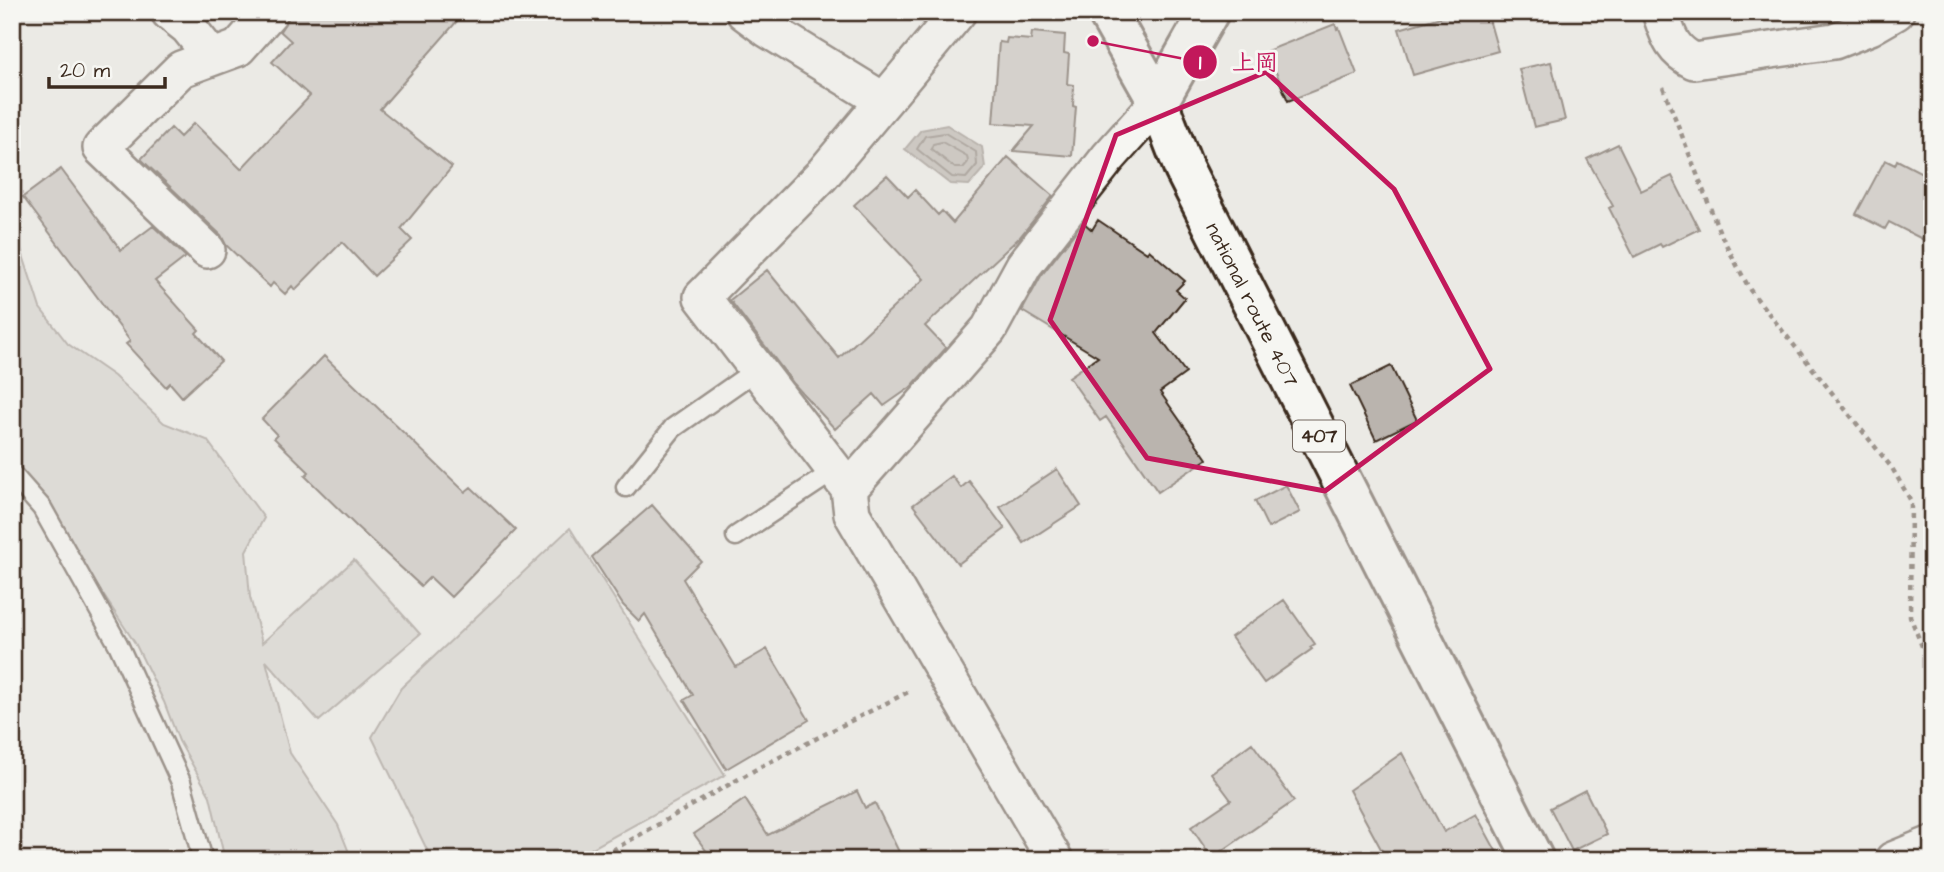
<svg xmlns="http://www.w3.org/2000/svg" width="1944" height="872" font-family="'Architects Daughter','Klee One',sans-serif">
	<rect width="100%" height="100%" fill="#ebeae5"/>
	<filter id="ink" filterUnits="userSpaceOnUse"><feTurbulence type="fractalNoise" baseFrequency=".0143" numOctaves="2"/><feDisplacementMap in="SourceGraphic" scale="14" xChannelSelector="R" yChannelSelector="G"/><feConvolveMatrix kernelMatrix="1 2 1 2 8 2 1 2 1" color-interpolation-filters="sRGB"/></filter>
	<g filter="url(#ink)">
		<!-- green -->
		<path fill="#cdcac4" stroke="#847a71" stroke-width="2" d="M12,232L19,243L40,308L68,344L114,376L164,423L207,440L264,518L246,551L250,597L262,643L354,560L420,634L319,721L266,661L290,753L338,825L352,860H225L210,796L179,741L164,702L135,643L96,584L71,558L49,501L12,462Z
			M570,528L725,775L571,860H547L542,852L523,860H432L372,737L401,688Z"/>
		<!-- water -->
		<path fill="#a8a198" stroke="#7c7167" stroke-width="2" d="M947,125L982,147L985,167L969,185L950,184L905,149L921,130Z"/>
		<g fill="none" stroke-linecap="round" stroke-linejoin="round">
			<!-- shore -->
			<path stroke="#675a4f" stroke-width="2" d="M945,133L976,152L977,165L966,178L952,177L917,149L925,136Z
				M942,142L967,156L968,162L963,168H955L931,149L933,144Z"/>
		</g>
		<!-- building -->
		<path fill="#bab4ae" stroke="#3b2a1e" stroke-width="2" d="M292,12H465L380,109L452,167L401,229L412,240L374,276L342,242L295,290L292,286L285,294L273,283L270,287L226,245L221,235L141,159L171,128L180,137L194,123L241,169L310,96L272,62L291,41L280,31Z
			M1458,12H1487L1498,51L1413,75L1399,29Z
			M1335,24L1337,29L1339,28L1357,74L1288,101L1267,51Z
			M1032,32L1065,35L1064,53L1069,54L1067,84L1074,85L1073,106L1076,107L1072,156L1013,151L1034,126L993,123L999,42L1006,43L1007,38L1031,40Z
			M1551,62L1565,120L1534,127L1519,69Z
			M1618,144L1641,191L1672,176L1699,229L1662,247L1660,244L1634,257L1609,208L1613,206L1587,159Z
			M1008,157L1053,196L1020,237L925,326L946,348L911,387L884,406L874,394L835,429L794,384L730,300L767,270L839,358L924,279L854,205L887,175L908,197L915,190L938,215L942,211L953,223Z
			M1885,160L1895,165L1897,160L1932,178V244L1889,222L1885,229L1856,214Z
			M61,169L121,250L153,226L186,257L155,281L199,330L196,333L221,361L182,397L170,383L166,387L126,344L130,341L23,197Z
			M1098,220L1147,253L1149,250L1185,281L1176,290L1185,298L1156,333L1186,373L1160,392L1207,459L1158,492L1106,417L1100,421L1069,377L1098,357L1022,311L1041,276L1083,222L1092,230Z
			M324,356L465,492L471,487L516,530L451,597L430,577L421,586L356,526L305,476L309,472L274,438L277,435L262,419Z
			M1391,366L1417,420L1376,440L1350,386Z
			M1057,469L1081,506L1024,543L1000,507Z
			M952,476L961,488L969,481L1005,529L958,564L913,505Z
			M1286,485L1300,512L1268,528L1255,501Z
			M652,505L701,561L683,579L736,667L767,649L809,720L726,769L684,700L693,695L645,614L639,621L623,605L592,557Z
			M1284,600L1315,644L1310,647L1312,649L1264,683L1231,637Z
			M1252,743L1294,801L1212,858L1191,827L1231,800L1211,773Z
			M1402,753L1444,832L1476,814L1501,860H1387L1349,790Z
			M1585,790L1607,834L1572,851L1550,808Z
			M857,791L865,808L875,803L903,860H713L694,834L745,799L768,835Z"/>
		<g fill="none" stroke-linecap="round" stroke-linejoin="round">
			<defs>
				<path id="lane" d="M12,474L42,508L118,644L181,782L203,860
					M626,487L673,428L756,370
					M736,536L834,471"/>
				<path id="street" d="M169,12L188,27L212,57
					M744,12L767,29L884,101L958,12
					M1660,12C1668,35 1671,50 1694,61L1834,41L1870,27L1896,12
					M207,250L101,148L181,69L238,48L270,12
					M849,489L702,297L822,175L884,101
					M1055,860L852,514L849,489L989,329L1024,265L1108,158L1158,102
					M1893,860L1932,844"/>
				<path id="secondary" d="M1158,102L1209,12"/>
				<g id="highway">
					<path id="s1" d="M1107,12L1158,102L1184,169L1534,860"/>
				</g>
			</defs>
			<!-- lane casing -->
			<use href="#lane" stroke="#3b2a1e" stroke-width="23"/>
			<!-- street casing -->
			<use href="#street" stroke="#3b2a1e" stroke-width="40"/>
			<!-- secondary casing -->
			<use href="#secondary" stroke="#3b2a1e" stroke-width="44"/>
			<!-- highway casing -->
			<use href="#highway" stroke="#3b2a1e" stroke-width="44"/>
			<!-- path -->
			<path stroke="#3b2a1e" stroke-width="4.5" stroke-dasharray="5 5" stroke-linecap="butt" d="M1663,87L1720,233L1750,290L1892,468L1911,501L1910,616L1923,649L1932,663
				M595,860L762,766L912,690"/>
			<!-- lane -->
			<use href="#lane" stroke="#f6f6f2" stroke-width="18"/>
			<!-- street -->
			<use href="#street" stroke="#f6f6f2" stroke-width="35"/>
			<!-- secondary -->
			<use href="#secondary" stroke="#f6f6f2" stroke-width="38"/>
			<!-- highway -->
			<use href="#highway" stroke="#f6f6f2" stroke-width="38"/>
		</g>
	</g>
	<!-- marked area -->
	<path d="M0 0H1944V872H0ZM1266,72L1394,189L1490,369L1325,491L1147,458L1050,320L1116,135Z" fill="#ebeae5" fill-opacity=".55" fill-rule="evenodd"/>
	<path fill="none" stroke="#c2185b" stroke-width="5" stroke-linejoin="round" d="M1266,72L1394,189L1490,369L1325,491L1147,458L1050,320L1116,135Z"/>
	<g text-anchor="middle" dominant-baseline="central" stroke-width="6" stroke-linejoin="round" paint-order="stroke">
		<!-- shield labels -->
		<rect fill="#f6f6f2" stroke="#73675e" stroke-width="2" x="1293" y="420.5" width="52" height="31" rx="5"/>
		<g font-size="19" font-weight="bold" fill="#3b2a1e">
			<text x="1319" y="436">407</text>
		</g>
		<!-- street labels -->
		<g font-size="21" fill="#3b2a1e" stroke="#f6f6f2">
			<text stroke="none"><textPath href="#s1" startOffset="327">national route 407</textPath></text>
		</g>
	</g>
	<!-- callouts -->
	<path fill="none" stroke="#c2185b" stroke-width="2.5" d="M1093 41L1200 62"/>
	<g fill="#c2185b" stroke="#f6f6f2" stroke-width="2.5">
		<circle cx="1093" cy="41" r="7"/>
		<circle cx="1200" cy="62" r="18"/>
	</g>
	<g font-size="21" text-anchor="middle" font-weight="bold" fill="#fff">
		<text x="1200" y="69">1</text>
	</g>
	<g font-size="23" text-anchor="middle" font-weight="bold" fill="#c2185b" stroke="#f6f6f2" stroke-width="6" stroke-linejoin="round" paint-order="stroke">
		<text x="1255" y="70">上岡</text>
	</g>
	<!-- margin -->
	<rect width="1944" height="872" fill="none" stroke="#f6f6f2" stroke-width="42"/>
	<rect x="21" y="21" width="1902" height="830" fill="none" stroke="#3b2a1e" stroke-width="2.5" filter="url(#ink)"/>
	<!-- scale -->
	<path d="M49 77v10h116v-10" fill="none" stroke="#3b2a1e" stroke-width="3.5"/>
	<text x="60" y="77" font-size="21" fill="#3b2a1e" stroke="#f6f6f2" stroke-width="5" paint-order="stroke">20 m</text>
</svg>
